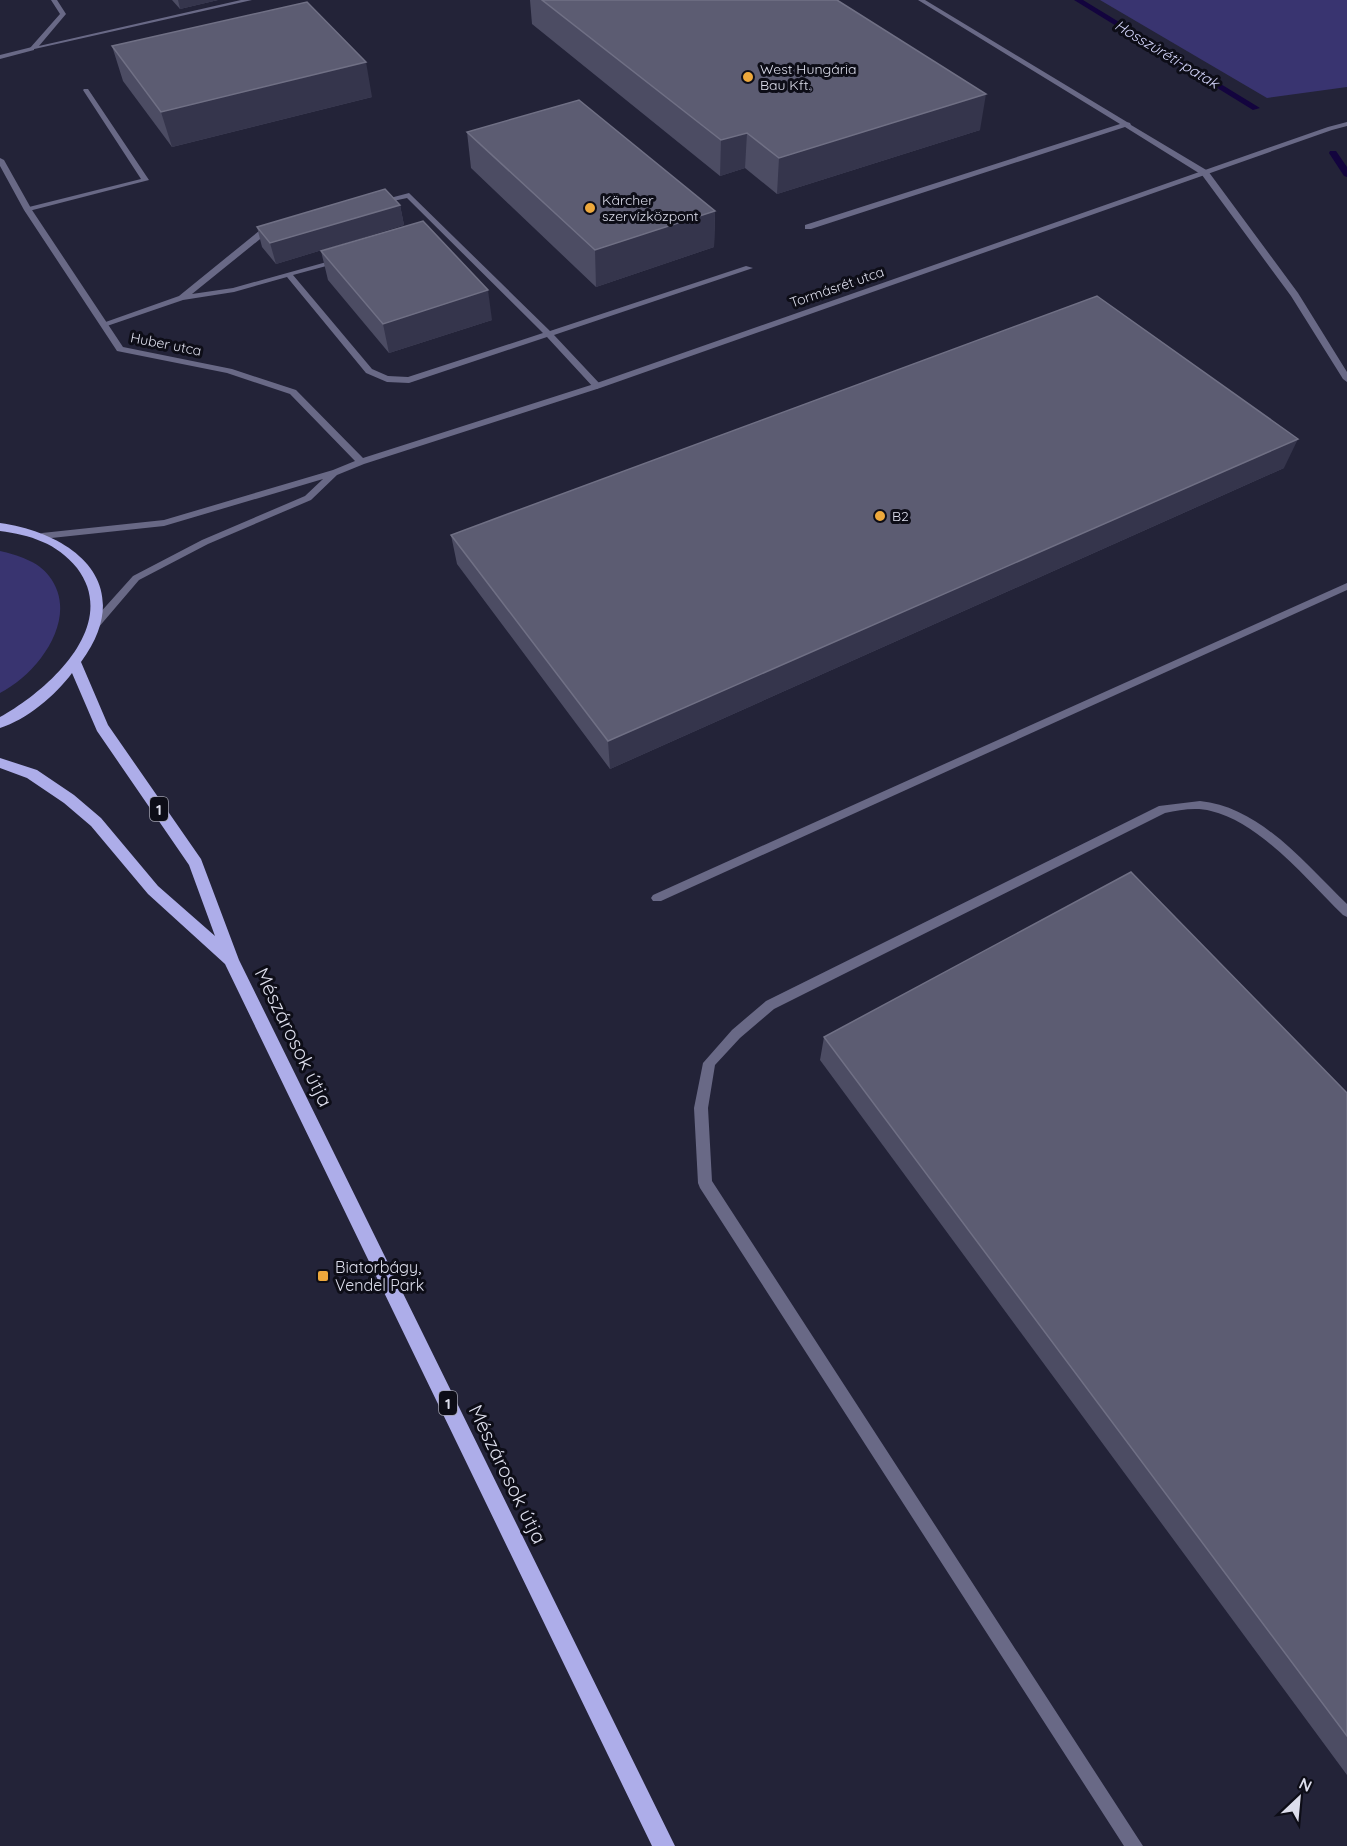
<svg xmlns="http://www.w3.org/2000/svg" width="1347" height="1846" font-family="Quicksand,sans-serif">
	<rect width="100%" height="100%" fill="#232338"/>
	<!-- green -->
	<path fill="#393470" d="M1100,0H1347V87L1267,98Z
		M0,551C17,555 38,561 49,576C81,617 38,674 0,693Z"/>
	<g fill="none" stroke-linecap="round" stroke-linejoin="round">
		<!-- stream -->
		<path fill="#13043e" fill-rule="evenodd" d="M1074,0H1083L1260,108L1253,110Z
			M1330,151H1336L1347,167V177L1344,176L1329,153Z"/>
		<!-- service -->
		<path fill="#696986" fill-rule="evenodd" d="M51,0H57L66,14L39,46L241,0H252L30,50V48L60,14Z
			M918,0H925L1127,122L1130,123L1131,125L1208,171L1298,293L1347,372V382L1343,379L1291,296L1202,175L1125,127L811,229H805V225L1120,124Z
			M84,89H88L149,180L25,212V208L141,179L83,90Z
			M409,193L550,331L746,266L753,268L554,335L600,384L601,386L597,389L594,388L547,337L409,383L387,382L366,373L287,277L234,292L183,300L107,326L100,324L179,296L259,231L272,228L276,230L265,235L192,294L233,288L341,258V262L293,275L372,369L388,376L408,377L543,333L407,198L379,204L375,202Z
			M1347,583V590L661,901H653L651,898L653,895Z
			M1200,801C1261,807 1306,865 1347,904V917L1343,915C1307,880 1261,823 1211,811C1196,807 1180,810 1165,813L774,1009L740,1038L715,1065L708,1108L712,1181L1143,1846H1124L700,1188L698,1183L694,1108L703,1063L732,1030L766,1001L1159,806Z"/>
		<!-- minor -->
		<path fill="#696986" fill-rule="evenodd" d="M32,47L34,48V50L0,59V55Z
			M1347,122V126L1332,130L600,388L364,464L337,475L311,500L208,544L139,580L98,628H90L89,625L133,576L202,540L305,496L323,479L164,526L42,539L37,536L42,533L164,520L333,470L355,461L290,394L227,373L117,351L24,210L0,166V158L4,160L32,210L123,347L232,369L296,390L363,458L594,384L1328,127Z"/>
		<!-- primary -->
		<path fill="#adade9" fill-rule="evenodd" d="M0,523C77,534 137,586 81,662L108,725L201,859L239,960L675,1846H652L225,964L148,894L91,826L64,803L27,778L0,768V758L37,770L74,795L101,818L158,886L215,936L189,865L97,731L72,673C56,695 26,720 0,728V717C47,691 121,626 77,568C57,543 30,535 0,531Z"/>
	</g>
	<!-- wall -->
	<path fill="#4c4c63" d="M172,0H218L180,9Z
		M530,0H837L980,130L777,194L745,168L720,176L532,24Z
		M112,46L372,97L172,147L123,81Z
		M467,132L715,211L714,247L596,287L471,168Z
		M400,205L404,225L276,264L262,247L257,227Z
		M321,251L492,320L389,353L328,280Z
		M1284,468L610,769L457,564L451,535Z
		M824,1037L1347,1093V1775L820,1060Z"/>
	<!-- shaded-wall -->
	<path fill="#35354c" d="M178,0H218L180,9Z
		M366,62L372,97L172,147L161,112Z
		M986,94L980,130L777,194L779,158Z
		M747,133L745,168L720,176L721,140Z
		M400,205L404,225L276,264L270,243Z
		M715,211L714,247L596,287L595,250Z
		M488,290L492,320L389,353L383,324Z
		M1298,439L1284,468L610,769L608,741Z"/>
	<!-- building -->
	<path fill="#5c5c72" stroke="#707085" stroke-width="1.5" d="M542,0H837L986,94L779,158L747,133L721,140Z
		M307,2L366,62L161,112L112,46Z
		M579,100L715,211L595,250L467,132Z
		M385,189L400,205L270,243L257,227Z
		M423,221L488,290L383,324L321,251Z
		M1097,296L1298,439L608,741L451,535Z
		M1131,872L1347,1093V1736L824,1037Z"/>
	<!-- markers -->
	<g fill="#eda83c" stroke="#0d0d17" stroke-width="2">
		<circle cx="748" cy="77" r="6"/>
		<circle cx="590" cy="208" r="6"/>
		<circle cx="880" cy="516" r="6"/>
		<rect x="317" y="1270" width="12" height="12" rx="3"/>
	</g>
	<g text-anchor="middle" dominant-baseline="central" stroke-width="6" stroke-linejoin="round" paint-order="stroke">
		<!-- far-poi labels -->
		<g font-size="14" fill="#dddeec" stroke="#0d0d17" text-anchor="start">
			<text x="760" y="69">West Hungária<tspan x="760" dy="16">Bau Kft.</tspan></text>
			<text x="602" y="200">Kärcher<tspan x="602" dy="16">szervízközpont</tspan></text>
			<text x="892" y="516">B2</text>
		</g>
		<!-- far-street labels -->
		<g font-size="14" fill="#dddeec" stroke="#0d0d17">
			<text transform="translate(837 287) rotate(-19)">Tormásrét utca</text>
			<text transform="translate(166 344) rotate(11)">Huber utca</text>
		</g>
		<!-- far-water labels -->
		<g font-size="15" font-style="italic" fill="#d3d4fa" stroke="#0d0d17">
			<text transform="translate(1167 54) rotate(31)">Hosszúréti-patak</text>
		</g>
		<!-- shield labels -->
		<g fill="#0d0d17" stroke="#9f9fac" stroke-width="1.5">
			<rect x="150" y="797" width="18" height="24" rx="4.5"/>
			<rect x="439" y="1391" width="18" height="24" rx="4.5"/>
		</g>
		<g font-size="15" font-weight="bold" fill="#dddeec">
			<text x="159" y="809">1</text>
			<text x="448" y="1403">1</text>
		</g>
		<!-- poi labels -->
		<g font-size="16" fill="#dddeec" stroke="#0d0d17" text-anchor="start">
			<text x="335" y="1267">Biatorbágy,<tspan x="335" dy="18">Vendel Park</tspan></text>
		</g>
		<!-- near-street labels -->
		<g font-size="20" fill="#dddeec" stroke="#0d0d17">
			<text transform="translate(294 1037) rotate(64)">Mészárosok útja</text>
			<text transform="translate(508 1474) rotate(64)">Mészárosok útja</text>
		</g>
	</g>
	<!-- north arrow -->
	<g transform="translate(1299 1798) rotate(26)" stroke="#0d0d17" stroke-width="4.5" paint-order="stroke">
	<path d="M0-4.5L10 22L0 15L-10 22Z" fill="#dddeec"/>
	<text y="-9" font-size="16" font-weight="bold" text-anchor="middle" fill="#dddeec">N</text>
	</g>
</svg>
